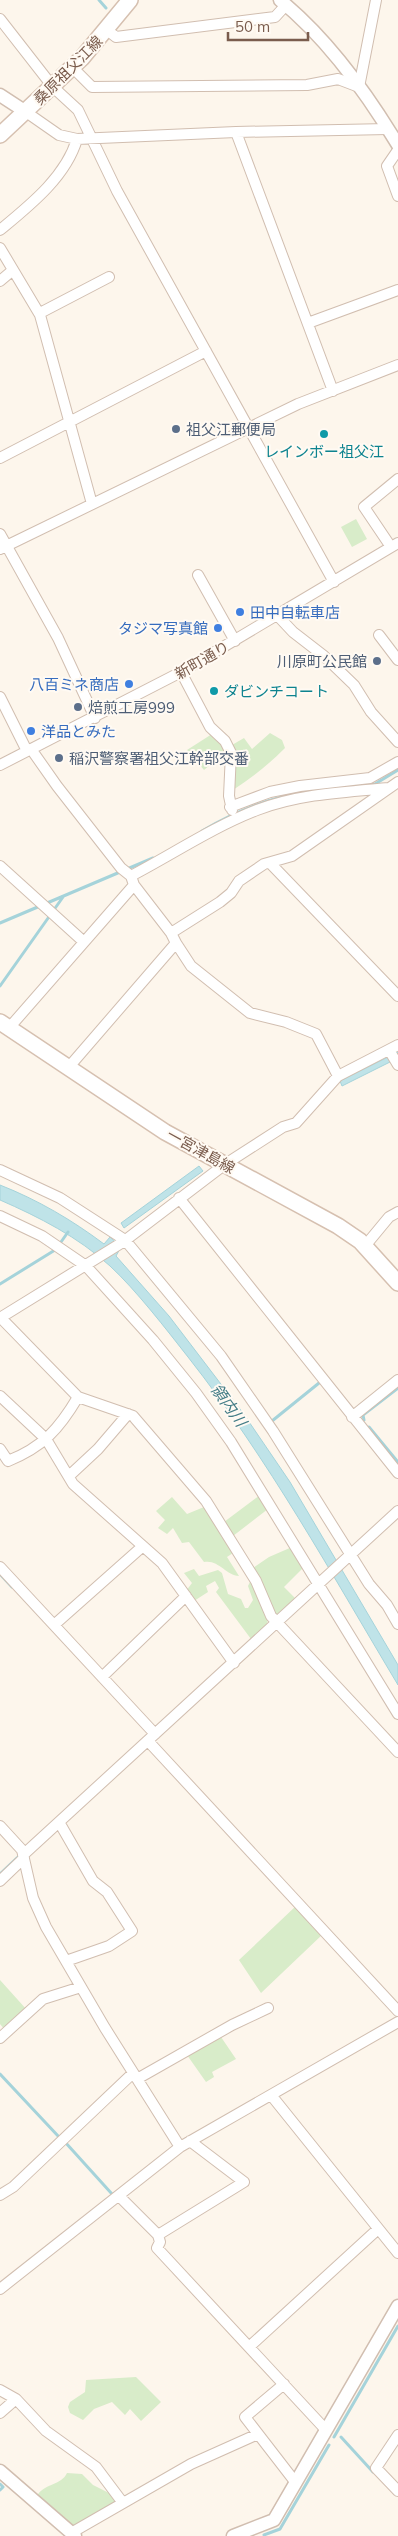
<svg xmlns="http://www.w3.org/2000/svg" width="398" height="2536" font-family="Mulish,'Noto Sans JP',sans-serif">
	<rect width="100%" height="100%" fill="#fdf6ec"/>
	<!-- green -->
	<path fill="#d8ecc9" d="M356,519L367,539L352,547L341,527Z
		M270,733L282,740L285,748C269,764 252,778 233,790L232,745L244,738L252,749Z
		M212,734L214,739H217L225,747L226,752L204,770L187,750Z
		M260,1495L268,1509L233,1536L224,1522Z
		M172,1497L187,1514L204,1507L233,1553L227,1557L239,1576C226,1575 218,1559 204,1562L189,1542L182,1543L173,1528L167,1534L158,1528L165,1520L156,1511Z
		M292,1547L304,1567L284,1587L295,1598L278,1614H274L253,1568L269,1557Z
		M194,1569L199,1576L218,1570L222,1573L228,1594L241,1599L245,1608H248L253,1600L248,1586L250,1582L253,1583L268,1619L267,1625L251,1639L216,1592L219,1588L215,1581L206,1586L208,1592L194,1601L186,1591L192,1583L184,1573Z
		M297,1905L323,1934L261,1993L239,1960Z
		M0,1980L27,2010L5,2030L0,2024Z
		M221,2037L236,2059L212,2072L214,2077L206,2082L187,2055Z
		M136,2377L161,2402L141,2421L130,2409L125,2415L112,2402L94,2409L83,2420L70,2413L68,2407L70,2402L85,2392L86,2380Z
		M67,2473L82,2474L93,2485L109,2493L117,2503L73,2527L37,2496C43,2484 62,2485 67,2473Z"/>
	<!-- water -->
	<path fill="#bfe3e8" stroke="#a5d3da" d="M398,1052V1058L342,1086L340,1081Z
		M199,1166L203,1171L124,1228L121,1223Z
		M0,1185C38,1200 72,1220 104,1244L110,1237L121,1247L116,1256L169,1316L243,1413L290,1482L398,1665V1685C331,1573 269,1460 188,1357C166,1329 136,1290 110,1266C78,1237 39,1217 0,1200Z"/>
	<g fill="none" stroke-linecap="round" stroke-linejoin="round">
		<!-- stream -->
		<path stroke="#a5d3da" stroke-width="3" d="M99,0L106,8
			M369,785L375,784L398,770
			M202,831C239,809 275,795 318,790
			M0,923L153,858
			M0,986L63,897
			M61,1242L68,1232
			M0,1284L55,1250
			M364,1420L363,1415L398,1388
			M272,1421L319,1383
			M369,1427L398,1462
			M0,1574L12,1587
			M0,1874L18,1857
			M0,2074L59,2137
			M65,2142L112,2194
			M334,2437L398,2326
			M341,2437L373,2472
			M0,2484L3,2487L0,2490
			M264,2535L280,2529L329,2445"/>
		<defs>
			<path id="minor" d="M0,19L53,87L78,110L117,191L334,582
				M107,30L116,37L275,17L286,5
				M73,68L92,87L307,85L338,79L359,87L376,0
				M26,112L59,135L77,139L236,132L388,129
				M236,132L333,391
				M398,150L387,166L398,196
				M0,230C29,206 66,177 77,139
				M0,248L40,315L92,504
				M0,281L13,270
				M40,313L109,277
				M308,323L398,290
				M0,458L206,351
				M0,534L58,638L95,718
				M391,547L364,507L398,479
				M0,549L298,404L398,365
				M198,575L235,641
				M278,616L293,632L324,656L354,685L371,712L398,742
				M379,635L398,660
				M181,672L210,727L225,741L231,753L229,796L232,810
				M0,697L27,751
				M31,749L57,786L121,868L131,876L134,885L171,933L176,943L68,1068
				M0,765L181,672L398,543
				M230,807L270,792L300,786L370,778L398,762
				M270,863L398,996
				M0,866L84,942
				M131,876C173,854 213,827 257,810C299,794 344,792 389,788
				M171,933L220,902L231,893L239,881L264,864L292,856L398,782
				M176,943L191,966L250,1013L286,1022L316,1034L338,1076
				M9,1028L134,885
				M389,1050L398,1065
				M0,1170L60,1198L125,1240L221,1356L273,1431L369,1584L387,1605L398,1624
				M179,1198L398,1473
				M0,1216L42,1236L86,1266L153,1340L196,1393L231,1442L398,1714
				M365,1246L389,1217L398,1212
				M0,1317L78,1397L133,1416L206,1501L256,1581L271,1616L398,1752
				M0,1318L123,1242L224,1165L283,1127L296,1123L338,1076L398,1045
				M0,1396L46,1439L73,1484L162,1563L234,1663
				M352,1417L398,1380
				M0,1449L8,1461C43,1447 59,1429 78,1397
				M69,1476L98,1449L128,1414
				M0,1567L155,1734
				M54,1625L143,1546
				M102,1677L186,1596
				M148,1741L398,2011
				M59,1822L93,1881L107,1892L132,1931L109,1946L66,1961
				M0,1826L22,1850L33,1898L46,1927L105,2028L180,2147
				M23,1855L398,1511
				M0,1881L24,1858
				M0,2038L43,1999L81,1987
				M137,2079L232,2025L268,2008
				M271,2095L398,2253
				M0,2195L13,2187L133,2073
				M119,2196L158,2235L160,2242L157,2248L326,2430
				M158,2235L244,2182L190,2141
				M0,2289L180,2147L398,2022
				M249,2347L378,2229
				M284,2384L245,2417L296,2483
				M0,2390L16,2399L46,2431L96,2467L123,2503
				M0,2413L16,2399
				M398,2435L376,2468L398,2491
				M71,2533L191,2464L258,2434"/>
			<path id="tertiary" d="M280,0C328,39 366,92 398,145
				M0,95L26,112
				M0,2471L75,2536
				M233,2536L274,2520L398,2306"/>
			<path id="secondary" d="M0,135L82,58L130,0
				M0,1022L165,1132L338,1226L360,1241L398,1283"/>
		</defs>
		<!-- minor casing -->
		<use href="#minor" stroke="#d1beb0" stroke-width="12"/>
		<!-- tertiary casing -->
		<use href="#tertiary" stroke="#d1beb0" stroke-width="15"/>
		<!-- secondary casing -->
		<use href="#secondary" stroke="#d6c0b0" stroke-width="18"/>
		<!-- minor -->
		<use href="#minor" stroke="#fff" stroke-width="10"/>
		<!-- tertiary -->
		<use href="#tertiary" stroke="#fff" stroke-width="12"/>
		<!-- secondary -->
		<use href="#secondary" stroke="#fff" stroke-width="15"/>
	</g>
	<!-- markers -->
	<g fill="#5c6f8a" stroke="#fffaf3" stroke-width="2">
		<circle cx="176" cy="429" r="5"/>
		<circle cx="377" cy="661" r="5"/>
		<circle cx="78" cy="707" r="5"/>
		<circle cx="59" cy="758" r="5"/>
	</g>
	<g fill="#0f9aa8" stroke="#fffaf3" stroke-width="2">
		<circle cx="324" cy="434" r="5"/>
		<circle cx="214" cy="691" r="5"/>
	</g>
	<g fill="#3f7fe0" stroke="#fffaf3" stroke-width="2">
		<circle cx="240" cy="612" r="5"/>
		<circle cx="218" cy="628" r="5"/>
		<circle cx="129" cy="684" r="5"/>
		<circle cx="31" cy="731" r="5"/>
	</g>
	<g text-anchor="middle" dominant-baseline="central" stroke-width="4" stroke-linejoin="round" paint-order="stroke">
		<!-- street labels -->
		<g font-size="15" fill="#7a5c4d" stroke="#fffaf3">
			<text transform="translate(68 70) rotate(-45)">桑原祖父江線</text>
			<text transform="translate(202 660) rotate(-30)">新町通り</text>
			<text transform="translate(201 1151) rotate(29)">一宮津島線</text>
		</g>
		<!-- service labels -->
		<g font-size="15" fill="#4e5e75" stroke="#fffaf3" text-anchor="start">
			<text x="186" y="429">祖父江郵便局</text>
			<text x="367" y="661" text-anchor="end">川原町公民館</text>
			<text x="88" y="707">焙煎工房999</text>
			<text x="69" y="758">稲沢警察署祖父江幹部交番</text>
		</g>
		<!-- culture labels -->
		<g font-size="15" fill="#0d838f" stroke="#fffaf3">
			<text x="324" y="451">レインボー祖父江</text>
			<text x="224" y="691" text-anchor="start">ダビンチコート</text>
		</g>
		<!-- shop labels -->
		<g font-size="15" fill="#366cbe" stroke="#fffaf3" text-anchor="start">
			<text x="250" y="612">田中自転車店</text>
			<text x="208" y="628" text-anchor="end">タジマ写真館</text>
			<text x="119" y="684" text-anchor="end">八百ミネ商店</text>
			<text x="41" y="731">洋品とみた</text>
		</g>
		<!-- water labels -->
		<g font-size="16" font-style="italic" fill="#437c86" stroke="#fffaf3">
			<text transform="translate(229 1405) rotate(54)">領内川</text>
		</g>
	</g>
	<!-- scale -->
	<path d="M228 32v8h80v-8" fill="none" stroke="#7a5c4d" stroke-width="2.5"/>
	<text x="235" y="32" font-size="15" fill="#7a5c4d" stroke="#fffaf3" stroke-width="4" paint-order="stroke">50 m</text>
</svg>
